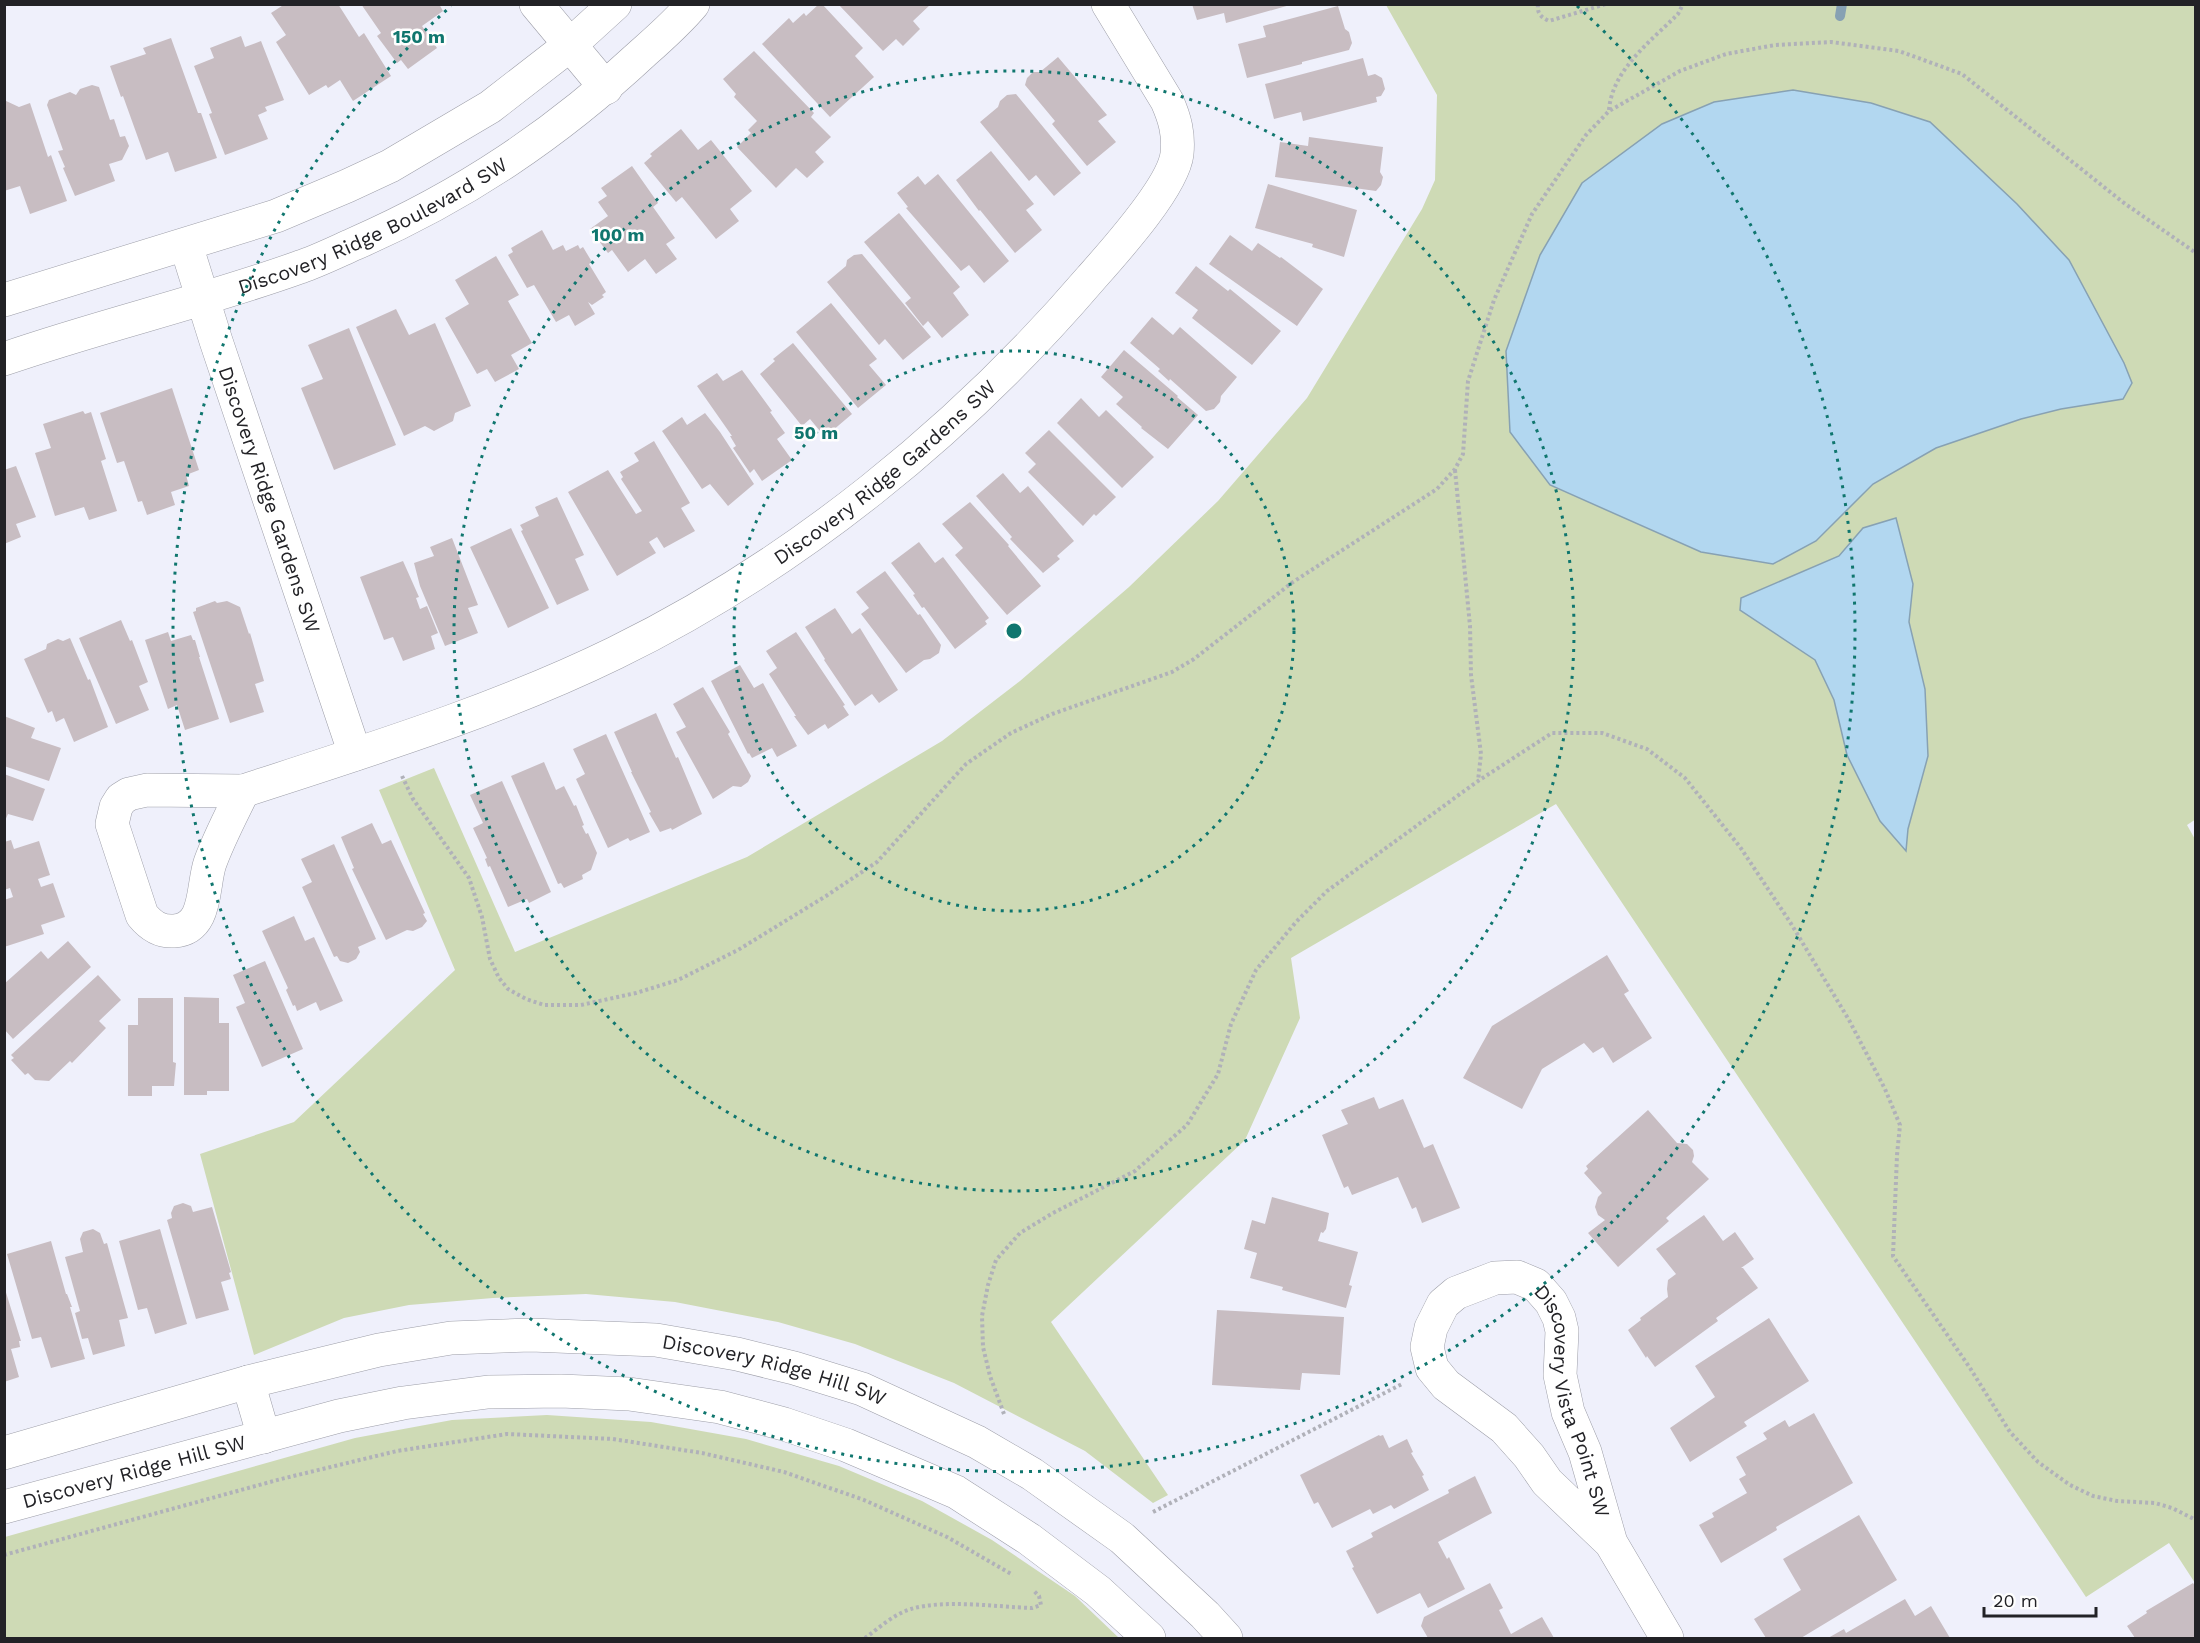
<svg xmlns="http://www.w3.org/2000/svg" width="2200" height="1643" font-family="'Work Sans',sans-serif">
	<rect width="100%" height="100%" fill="#eff0fb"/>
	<!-- green -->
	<path fill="#cedab5" d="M1386,5H2195L2196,819L2187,825L2196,841L2195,1583L2169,1543L2086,1597L1556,804L1291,958L1300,1018L1245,1140L1051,1322L1168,1495L1153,1503L1085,1451L954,1383L855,1344L778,1322L675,1302L586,1294L493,1298L409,1305L344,1318L254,1355L200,1154L294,1122L455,970L379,790L434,768L515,952L747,857L942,741L1020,681L1129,587L1218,501L1307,398L1422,209L1435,180L1437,95Z
		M547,1415L651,1422L746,1439L839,1466L922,1501L992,1540L1075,1596L1119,1638H5V1537L355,1438L452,1420Z"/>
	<!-- water -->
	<path fill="#b2d7f0" stroke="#87a1b3" stroke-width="1.5" d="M1793,90L1871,103L1930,122L2017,204L2069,260L2124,363L2132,383L2123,399L2061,409L2021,419L1936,448L1873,484L1816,541L1773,564L1701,552L1550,485L1510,432L1506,351L1540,255L1582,183L1662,124L1714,102Z
		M1896,518L1913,584L1909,622L1925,689L1928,756L1908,829L1906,851L1880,821L1847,755L1834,700L1815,660L1740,610L1741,598L1839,556L1863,528Z"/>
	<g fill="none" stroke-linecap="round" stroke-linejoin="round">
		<!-- stream -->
		<path stroke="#87a1b3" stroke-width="10" d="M1840,16L1842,4"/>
	</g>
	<!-- building -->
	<path fill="#c8bdc2" d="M285,4H338L359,37L364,33L391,76L353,101L340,80L328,88L326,85L309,95L276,42L286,35L271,13Z
		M361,4H439L443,11L422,26L437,48L408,69L401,60L397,63L377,36L381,33Z
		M819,4H822L863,48L855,56L874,77L830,117L762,44L789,18L793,23L804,13L806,16Z
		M838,4H931L913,21L920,29L903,46L896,39L883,51Z
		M1192,4H1290V5L1226,23L1224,13L1197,20Z
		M1338,6L1345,29L1349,32L1352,43L1349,50L1302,62V64L1247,78L1238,44L1266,37L1263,26Z
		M241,36L245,47L261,41L284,100L265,107L267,111L258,115L268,139L225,155L209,114L212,113L194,66L214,58L210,48Z
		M171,38L198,113H201L217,158L175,172L168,152L146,160L123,96L121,97L110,66L146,54L143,48Z
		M754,51L814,113L811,117L831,137L815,152L824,162L807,178L796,168L776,188L737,147L751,133L748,130L757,121L734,97L736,94L723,79Z
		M1058,57L1107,115L1098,121L1116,142L1087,166L1052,124L1055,121L1025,85L1027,78L1033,72H1040Z
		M1363,58L1368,76L1375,74L1382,78L1385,89L1381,96L1376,97L1377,102L1303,121L1301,112L1274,119L1265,84Z
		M92,85L99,87L110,120L114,119L120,137L125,136L129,146L122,160L109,164L115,181L75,196L63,168L65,167L58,151L63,150L47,105L49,100L70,92L76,95L80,89Z
		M1016,94L1081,173L1054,196L1036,175L1029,181L980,122L998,107L1000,101L1007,95Z
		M4,100L19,107L30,103L48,157L51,155L67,201L30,214L20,186L4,191Z
		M681,129L698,150L711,140L752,191L730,209L739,221L716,239L682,197L676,202L644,163L652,156L650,154Z
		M1309,137L1383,147L1380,172L1383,177L1381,185L1376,191L1275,177L1280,142L1308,146Z
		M991,151L1034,204L1026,210L1042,230L1015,253L980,210L979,211L956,180Z
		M632,166L658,203L653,207L675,238L666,244L677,259L656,274L645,259L628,272L612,250L608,253L590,229L608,216L598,202L607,196L601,188Z
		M938,174L1009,261L984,283L969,265L961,271L906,208L908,207L897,193L918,176L925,185Z
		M1268,184L1357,210L1344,257L1312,247L1313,244L1255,228Z
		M899,213L960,287L953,293L969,315L942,338L928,321L923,326L905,303L911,298L864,242Z
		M542,230L553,250L563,245L566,251L578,245L580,249L583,247L592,262L589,264L606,292L602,295L604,297L592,305L588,302L595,314L575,326L569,315L556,322L534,285L527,288L508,255L513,252L511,248Z
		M1230,235L1252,251L1258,243L1280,258L1281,257L1323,289L1297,326L1209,264Z
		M862,254L931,337L903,360L885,339L879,345L827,282L846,266L847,260L854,255Z
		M496,256L519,295L508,301L532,343L511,355L519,369L495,382L487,369L477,374L445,318L469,304L455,280Z
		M1196,266L1228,291L1230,289L1281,331L1252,365L1192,318L1198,310L1175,293Z
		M831,303L877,359L869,365L886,385L858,408L796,332Z
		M396,309L409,335L435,323L471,406L455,413L453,421L434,431L425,426L404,436L356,327Z
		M1152,317L1173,335L1180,327L1237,377L1221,396L1220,402L1214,409L1206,411L1170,379L1169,381L1158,371L1160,369L1130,343Z
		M349,328L396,445L334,470L301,388L323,379L308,345Z
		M793,343L852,414L825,437L810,419L802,426L760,374L775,361L773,359Z
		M1124,350L1178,396L1177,397L1198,415L1168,449L1141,428L1142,427L1116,404L1123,397L1101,377Z
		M742,370L772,411L770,412L785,433L777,439L792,460L762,481L754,469L750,473L733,448L736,446L730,436H732L697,386L717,373L723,381Z
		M172,388L199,470L186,475L189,486L171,492L175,505L147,515L142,501L138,502L124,461L117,463L100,413Z
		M1081,398L1099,417L1106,410L1154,457L1122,488L1057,423Z
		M83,411L85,414L91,412L106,459L101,461L117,511L89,520L84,507L55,516L35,453L51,448L43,424Z
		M705,413L720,432L754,484L728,506L710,484L702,489L662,431L682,417L687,425Z
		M1049,430L1116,497L1096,516L1094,514L1083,526L1028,472L1036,464L1025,453Z
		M654,441L690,503L681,508L695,531L664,548L657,537L649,542L656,553L617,576L568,492L608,470L636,514L642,511L621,479L623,477L620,472L639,461L634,453Z
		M16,466L36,517L16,524L21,537L4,544V470Z
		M1003,473L1020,493L1028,486L1074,541L1057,556L1060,559L1043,573L1010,539L1012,537L976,496Z
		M557,497L584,555L575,559L589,590L557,605L521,531L523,530L520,525L539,516L535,507Z
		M970,502L1009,545L1008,546L1041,586L1007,615L955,555L963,548L942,524Z
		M511,528L549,608L508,628L470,547Z
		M452,538L478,605L468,608L478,633L445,646L420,586L414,563L434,556L430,547Z
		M919,542L935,563L943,557L989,618L985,621L987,624L955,649L924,607L922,608L913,595L915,594L891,563Z
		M403,561L419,597L416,598L420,609L427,606L438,633L431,636L435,649L403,661L393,637L384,640L360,577Z
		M885,571L918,615L920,614L941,645L939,653L930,659L924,660L906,673L861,614L869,608L856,592Z
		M215,601L217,603L227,601L240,607L249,634L250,633L264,681L255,684L264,712L230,723L193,612L196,611V608Z
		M835,608L852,634L860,628L898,690L879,703L872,694L855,706L824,660L825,659L805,627Z
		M121,620L130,641L132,640L148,682L139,686L149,710L116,724L79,638Z
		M168,632L171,641L191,635L193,640H195L200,657H199L219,719L185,730L177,705L168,709L145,640Z
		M796,632L845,705L843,706L849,715L828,729L825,724L808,735L794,716H796L769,674L777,668L766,651Z
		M70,638L88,680L90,679L108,727L74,742L64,718L56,722L52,711L48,713L24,659L46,649L47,644L58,639L63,641Z
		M740,665L754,688L763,683L797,746L777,757L772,748L752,758L749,753L748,754L711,681Z
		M703,687L730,732L728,734L751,776L748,782L741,787L733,786L713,799L676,732L686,727L673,704Z
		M656,713L676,758L678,757L702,814L672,830L671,828L660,832L649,813L651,812L631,772H632L614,732Z
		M4,716L35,728L31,738L61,748L49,781L4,766Z
		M606,734L650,832L630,841L628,838L608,848L576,779L585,774L573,749Z
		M544,762L556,790L564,786L574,806L576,805L584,825L582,826L586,834L588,833L597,853L591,870L582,875L583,879L564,888L561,883L558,884L511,776Z
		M4,774L45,789L33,821L8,814L4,823Z
		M502,781L551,892L529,903L527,899L508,907L490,866L488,867L485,859L487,858L473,828L483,823L470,795Z
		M372,823L382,844L391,840L425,913L423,914L427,921L422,927L413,931L407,930L386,940L352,869L354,868L341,837Z
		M11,840L14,849L39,841L50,875L38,879L41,887L53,883L65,917L41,925L44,934L41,935L4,947V900L13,897L10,888L4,890V842Z
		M334,844L376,939L358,947L360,952L356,959L348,963L340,961L337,956L334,957L302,887L312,882L301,859Z
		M294,916L305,941L314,937L343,1001L320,1011L316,1002L297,1011L295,1005L293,1006L286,990L288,988L262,931Z
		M68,941L91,967L13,1039L4,1029V984L41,951L48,959Z
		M1607,955L1629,991L1624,994L1652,1038L1613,1063L1603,1047L1593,1053L1584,1043L1542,1069L1522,1109L1463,1078L1492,1026Z
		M265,961L303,1049L262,1067L236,1007L245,1003L233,975Z
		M98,975L121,1000L99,1021L106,1028L72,1063L70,1061L49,1081L35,1080L28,1073L25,1075L11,1060L14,1058L11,1055Z
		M184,997L219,998V1023H229V1091H207V1095H184Z
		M138,998H173V1062L176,1063L174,1086H152V1096H128V1025H138Z
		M1374,1097L1379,1109L1403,1099L1424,1148L1433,1144L1460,1208L1422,1223L1416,1207L1412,1209L1398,1177L1352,1195L1348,1186L1344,1188L1322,1135L1348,1124L1341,1110Z
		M1648,1110L1677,1143L1687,1144L1693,1150L1694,1156L1692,1162L1709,1179L1666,1218L1669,1221L1618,1267L1588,1233L1605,1220L1598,1215L1595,1207L1598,1197L1602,1193L1584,1173L1588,1169L1586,1166Z
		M1272,1197L1329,1213L1326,1229L1323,1233L1321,1232L1318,1241L1358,1252L1349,1285L1352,1286L1346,1308L1282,1290L1283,1287L1250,1278L1257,1253L1244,1249L1252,1220L1265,1224Z
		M183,1203L191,1206L193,1212L212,1207L231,1272L229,1273L231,1279L221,1282L229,1310L196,1319L167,1220L172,1218L171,1213L174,1206Z
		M1704,1215L1723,1241L1735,1232L1754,1259L1741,1268H1743L1758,1288L1716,1318L1718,1321L1655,1367L1647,1356L1646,1358L1628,1330L1641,1320L1640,1318L1668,1297L1667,1289L1668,1280L1676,1274L1656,1249Z
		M93,1229L100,1233L104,1244L107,1243L128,1318L119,1320L125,1346L93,1355L88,1338L82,1339L75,1313L80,1311L65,1257L83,1252L80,1239L83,1232Z
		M160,1229L187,1324L155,1334L147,1308L138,1310L119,1241Z
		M51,1241L66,1294H67L72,1307H70L85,1359L51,1368L41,1337L32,1339L7,1254Z
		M4,1286L21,1341H19L20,1347L11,1349L19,1377L4,1382Z
		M1217,1310L1344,1317L1340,1375L1302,1373L1300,1390L1212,1385Z
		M1769,1318L1809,1381L1744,1422L1747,1426L1690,1462L1670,1428L1715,1397L1695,1366Z
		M1814,1413L1853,1483L1776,1527L1777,1530L1721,1563L1699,1525L1714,1517L1712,1513L1747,1493L1739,1479L1746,1475L1736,1457L1767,1439L1763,1433L1785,1420L1789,1427Z
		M1379,1435L1380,1436L1383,1435L1389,1448L1407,1439L1413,1452L1411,1453L1424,1475L1422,1476L1429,1490L1394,1509L1391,1505L1373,1514L1370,1509L1332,1528L1318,1502L1314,1504L1300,1475Z
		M1475,1476L1492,1513L1438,1542L1447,1559L1449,1557L1465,1589L1428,1608L1420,1593L1377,1614L1352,1568L1354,1567L1346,1551L1373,1537L1371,1533L1449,1493L1448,1490Z
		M1859,1515L1897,1580L1801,1638H1766L1754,1619L1801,1590L1783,1559Z
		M1490,1583L1503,1608L1499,1610L1511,1634L1542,1617L1554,1638H1428L1421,1626L1424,1617Z
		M2193,1583L2196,1587V1638H2135L2127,1626L2147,1613L2146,1611Z
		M1905,1599L1915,1616L1931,1606L1950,1638H1828L1844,1629L1846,1633Z"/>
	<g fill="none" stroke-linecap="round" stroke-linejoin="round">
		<defs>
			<g id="minor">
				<path d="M536,4L606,88"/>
				<path id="s1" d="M186,245L216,341L355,754"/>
				<path d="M4,300L276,216L347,186L390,166L490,107L570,45L615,4"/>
				<path id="s2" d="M4,359C102,325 203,302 300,267C318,261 336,252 354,244C464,196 556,134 644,52C661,37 678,22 693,4"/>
				<path d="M147,790L243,791C232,814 219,838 210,863C202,886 208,929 174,931C160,932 151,926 142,915L112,824L116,807L121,799L129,794Z"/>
				<path id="s3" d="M243,791C369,750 496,711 615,653C795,565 961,430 1091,278C1114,252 1173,187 1177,154C1179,134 1175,119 1167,101L1108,4"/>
				<path d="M248,1382L264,1437"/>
				<path id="s4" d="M4,1453L248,1382L379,1350L451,1338L531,1335L656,1340L737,1354L794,1368L862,1389L977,1442L1032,1474L1122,1538L1205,1615L1226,1638"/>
				<path id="s5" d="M4,1507L339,1416L403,1403L488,1392L561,1391L629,1394L720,1407L784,1424L846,1445L956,1492L1029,1539L1098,1591L1149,1638"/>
				<path id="s6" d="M1611,1543L1547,1482L1529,1456L1504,1428L1446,1385L1432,1368L1427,1347L1431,1328L1443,1304L1456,1293L1495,1278L1517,1277L1536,1285L1551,1302L1559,1318L1562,1331L1560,1375L1568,1412L1585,1452L1611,1543L1667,1638"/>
			</g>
		</defs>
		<!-- minor casing -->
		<use href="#minor" stroke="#9d9ea8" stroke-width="34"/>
		<!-- path -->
		<path stroke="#b0b1b9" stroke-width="4" stroke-dasharray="3 3" stroke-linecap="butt" d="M1538,4C1537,14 1541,17 1549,21L1606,4
			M1609,110C1612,70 1651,41 1678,14L1683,4
			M1455,470L1470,626L1471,675L1481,754L1478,781
			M402,776L413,799L469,878L482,917L490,959L499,978L508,989L526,999L544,1005H581L636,993L678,980L738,950L826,896L877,862L966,764L1011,733L1052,714L1172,672L1194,659L1293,582L1437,489L1455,469L1463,454L1468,381L1494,300L1532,214L1586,135L1609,111L1680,71L1726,54L1775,45L1831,42L1899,51L1962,74L2124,203L2196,253
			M1004,1414L990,1376L983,1347L982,1316L988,1285L996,1260L1020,1233L1053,1213L1135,1171L1187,1125L1218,1074L1231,1024L1256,970L1296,922L1327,891L1478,781L1552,733H1602L1647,749L1685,778L1740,847L1790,922L1849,1020L1885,1089L1900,1125L1897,1155L1893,1256L1970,1368L2010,1432L2038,1462L2070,1485L2093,1496L2117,1501L2155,1503L2172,1508L2196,1520
			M1153,1512L1402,1384
			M4,1555L281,1479L397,1451L507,1434L613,1439L702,1453L784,1472L864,1500L947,1537L1013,1575
			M865,1638C879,1628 894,1614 911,1609C944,1599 997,1607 1032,1608L1041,1605L1039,1596L1033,1590"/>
		<!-- minor -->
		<use href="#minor" stroke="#fff" stroke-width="33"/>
	</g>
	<!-- distance rings -->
	<g fill="none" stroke="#0f766e" stroke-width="3" stroke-dasharray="3 6">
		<circle cx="1014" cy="631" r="280"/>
		<circle cx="1014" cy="631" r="560"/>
		<path d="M1577 6A841 841 0 1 1 451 6"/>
	</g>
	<g text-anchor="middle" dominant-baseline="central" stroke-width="5" stroke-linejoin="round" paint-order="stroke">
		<!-- street labels -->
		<g font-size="20" fill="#222226" stroke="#fefefe">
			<text stroke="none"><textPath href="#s2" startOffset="393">Discovery Ridge Boulevard SW</textPath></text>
			<text stroke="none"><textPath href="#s3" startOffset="723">Discovery Ridge Gardens SW</textPath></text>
			<text stroke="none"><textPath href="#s1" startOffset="268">Discovery Ridge Gardens SW</textPath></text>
			<text stroke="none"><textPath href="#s4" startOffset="789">Discovery Ridge Hill SW</textPath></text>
			<text stroke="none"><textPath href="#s6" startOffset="546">Discovery Vista Point SW</textPath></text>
			<text stroke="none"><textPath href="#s5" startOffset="135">Discovery Ridge Hill SW</textPath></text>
		</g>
	</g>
	<circle cx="1014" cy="631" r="9" fill="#0f766e" stroke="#fefefe" stroke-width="3"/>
	<g font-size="18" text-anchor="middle" font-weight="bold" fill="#0f766e" stroke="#fefefe" stroke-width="5" stroke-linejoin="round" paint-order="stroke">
		<text x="419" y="43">150 m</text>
		<text x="618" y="241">100 m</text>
		<text x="816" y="439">50 m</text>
	</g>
	<!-- border -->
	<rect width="2200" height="1643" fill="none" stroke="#222226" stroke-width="12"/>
	<!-- scale -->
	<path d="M1984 1607v9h112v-9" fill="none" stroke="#222226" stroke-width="3"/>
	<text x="1993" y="1607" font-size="18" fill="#222226" stroke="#fefefe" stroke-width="4.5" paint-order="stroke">20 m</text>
</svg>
